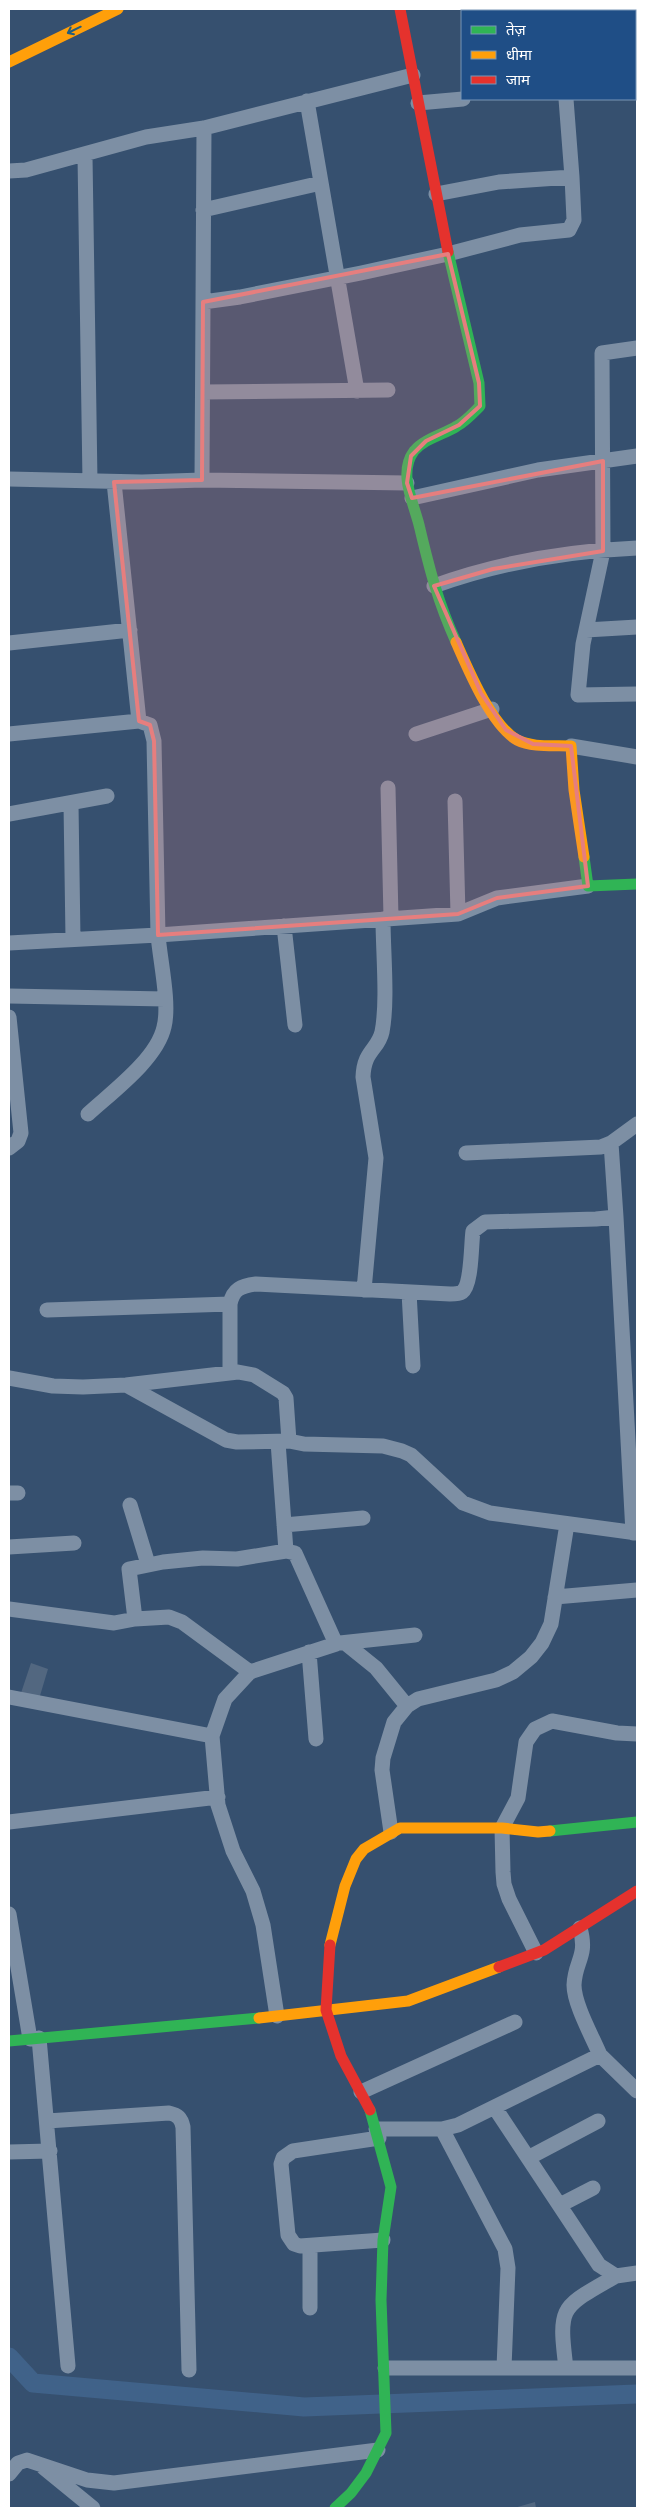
<svg xmlns="http://www.w3.org/2000/svg" width="646" height="2517" font-family="'Titillium Web','Noto Sans Devanagari',sans-serif">
	<rect width="100%" height="100%" fill="#36506f"/>
	<g fill="none" stroke-linecap="round" stroke-linejoin="round">
		<!-- canal -->
		<path stroke="#406289" stroke-width="19" d="M9,2357L33,2383L304,2407L637,2394"/>
	</g>
	<!-- building -->
	<path fill="#526780" d="M31,1663L48,1669L39,1699L21,1693Z
		M535,2502L536,2508H514Z"/>
	<g fill="none" stroke-linecap="round" stroke-linejoin="round">
		<!-- street -->
		<path stroke="#7d8fa4" stroke-width="15" d="M635,80H637
			M307,101L357,391
			M418,103L463,99
			M85,156L90,481
			M9,171L26,170L146,137L204,128L413,75
			M436,194L499,182L572,177L566,99
			M203,210L321,183
			M203,302L240,297L361,273L448,254L520,235L569,230L574,220L572,177
			M637,348L602,353L603,551L583,644L578,695L637,694
			M203,392L388,390
			M9,479L142,482L202,480L204,128
			M202,480L407,483
			M412,498L538,470L637,456
			M434,586C497,563 570,551 637,548
			M586,630L637,627
			M9,643L130,630
			M9,734L139,721
			M416,734L492,709
			M571,746L637,757
			M388,788L391,918
			M455,801L458,914
			M71,804L73,939
			M9,814L107,796
			M284,926L295,1025
			M9,943L158,935L154,741L150,725L139,721L114,482
			M9,996L165,999
			M9,1017L21,1133L18,1141L9,1148
			M88,1114C112,1092 157,1059 164,1027C170,1004 160,960 158,935L458,914L497,898L588,886
			M466,1153L601,1147L611,1143L637,1124
			M616,1217L633,1533
			M364,1290L376,1158L363,1077C364,1050 378,1050 382,1032C388,1001 383,952 383,919
			M409,1292L413,1366
			M47,1310L230,1304
			M230,1373V1304C233,1289 241,1286 256,1284L450,1294C454,1294 459,1294 462,1292C472,1285 471,1244 473,1231L485,1222L596,1219L616,1217L611,1143
			M9,1378L53,1386L83,1387L126,1385L238,1372L254,1375L283,1393L286,1398L289,1441L304,1444L383,1446L402,1451L411,1455L463,1503L490,1513L637,1533
			M126,1385L226,1440L237,1442L289,1441
			M278,1442L286,1551
			M9,1493H18
			M130,1505L148,1564
			M284,1525L363,1518
			M9,1547L74,1543
			M555,1597L637,1590
			M9,1609L114,1623L135,1619
			M340,1643L415,1635
			M345,1643L376,1668L407,1706
			M309,1652L316,1739
			M250,1672L336,1644L295,1553L286,1551L237,1559L203,1558L163,1562L129,1569L135,1619L169,1617L182,1622L250,1672L225,1699L212,1736L218,1805L233,1851L253,1891L263,1925L277,2016
			M9,1697L212,1736
			M9,1822L218,1797
			M391,1832L382,1770L383,1758L394,1722L407,1706L418,1699L496,1680L513,1672L531,1657L542,1643L551,1624L567,1524
			M9,1914L30,2039
			M536,1953L509,1899L504,1884L503,1872L502,1828L518,1798L526,1742L535,1729L552,1721L617,1733L637,1734
			M39,2038L68,2366
			M600,2055L637,2091
			M361,2092L515,2022
			M495,2108L599,2265L616,2276L637,2273
			M47,2121L169,2113C178,2115 181,2118 183,2127L189,2370
			M376,2129H442L458,2125L600,2055C592,2036 574,2004 574,1985C575,1960 588,1957 580,1928
			M442,2129L505,2249L508,2268L504,2368
			M379,2138L293,2151L283,2158L281,2164L288,2235L294,2244L300,2246L383,2240
			M9,2152L50,2151
			M528,2158L598,2121
			M560,2205L593,2188
			M310,2308V2246
			M385,2368H637
			M566,2368C558,2304 561,2308 616,2276
			M44,2468L93,2508
			M9,2474L18,2463L27,2460L87,2480L114,2483L378,2450"/>
		<!-- fast -->
		<path stroke="#30b455" stroke-width="11" d="M448,252L479,383L480,406C473,413 466,421 457,426C443,435 425,438 414,451C397,474 415,505 420,529C430,571 438,602 456,642
			M584,857L588,886L637,884
			M550,1831L637,1822
			M9,2041L259,2018
			M335,2508L351,2493L366,2473L386,2433L381,2300L383,2240L391,2187L370,2110"/>
		<!-- slow -->
		<path stroke="#ff9f0a" stroke-width="11" d="M9,62L118,9
			M456,642C468,669 491,725 517,740C533,748 554,745 571,746L574,790L584,857
			M330,1945L345,1886L356,1859L364,1849L400,1828H502L538,1832L550,1831
			M259,2018L408,2001L499,1967"/>
		<!-- jam -->
		<path stroke="#e5322d" stroke-width="11" d="M400,9L448,252
			M330,1945L326,2010L341,2056L370,2110
			M499,1967L544,1950L637,1891"/>
	</g>
	<!-- one-way arrows -->
	<defs><path id="oneway-shaft" d="M-6 0H5M1.5-3L5.5 0L1.5 3" fill="none" stroke-width="1.6" stroke-linecap="round" stroke-linejoin="round" transform="scale(1.25)"/></defs>
	<use stroke="#225d7f" href="#oneway-shaft" transform="translate(74 30) rotate(154)"/>
	<!-- marked area -->
	<path fill="#e67e7e" fill-opacity="0.2" stroke="#e67e7e" stroke-width="4" stroke-linejoin="round" d="M448,254L479,383L480,406L459,425L426,441L411,456L407,483L412,498L603,461V551L493,569L434,586L481,693L506,730L533,744L571,746L588,886L497,898L458,914L158,935L154,741L150,725L139,721L114,482L202,480L203,302Z"/>
	<!-- border -->
	<rect width="646" height="2517" fill="none" stroke="#ffffff" stroke-width="20"/>
	<!-- legend -->
	<rect x="461" y="10" width="175" height="90" fill="#1f4e86" stroke="#7995b6"/>
	<rect x="471" y="26" width="25" height="8" fill="#30b455" stroke="#7995b6"/>
	<text x="506" y="35" font-size="15" fill="#ffffff">तेज़</text>
	<rect x="471" y="51" width="25" height="8" fill="#ff9f0a" stroke="#7995b6"/>
	<text x="506" y="60" font-size="15" fill="#ffffff">धीमा</text>
	<rect x="471" y="76" width="25" height="8" fill="#e5322d" stroke="#7995b6"/>
	<text x="506" y="85" font-size="15" fill="#ffffff">जाम</text>
</svg>
